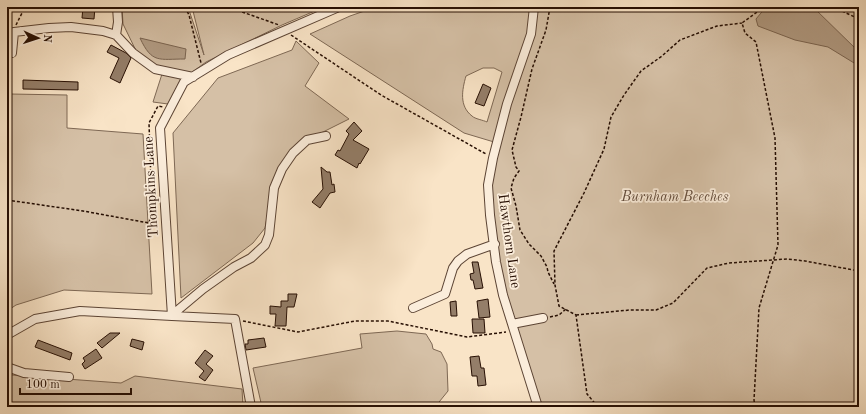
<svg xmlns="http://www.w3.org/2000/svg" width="866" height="414" font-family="'Old Standard TT',serif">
	<rect width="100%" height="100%" fill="#f9e4c7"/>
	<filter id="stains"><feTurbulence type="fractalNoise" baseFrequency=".005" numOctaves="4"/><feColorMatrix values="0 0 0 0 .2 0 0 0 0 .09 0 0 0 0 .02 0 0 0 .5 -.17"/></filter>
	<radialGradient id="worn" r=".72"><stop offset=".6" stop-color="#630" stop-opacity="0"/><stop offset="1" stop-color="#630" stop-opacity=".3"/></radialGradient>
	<!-- green -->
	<path fill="#d5c0a6" stroke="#7e6854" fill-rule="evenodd" d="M122,7H188L204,55L192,7H324L282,25L206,62L180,81L168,104L153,102L162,74L143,65L123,24Z
		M376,7H531L528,36L494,142L464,133L310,34L350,16ZM483,68H494L502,72L487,122C483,120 475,119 472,116C459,106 462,90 466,76Z
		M537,7H859V407H542L512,316L501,280L490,195L496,156L519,76L534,36Z
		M296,41L319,63L305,86L349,119L293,147L276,173L265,228L253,243L181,298L173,133L218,78L292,50Z
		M10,94L67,95V128L143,134L152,294L64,290L16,305L7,311V130Z
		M397,331L426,334L432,344L433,349L441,352L447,364L448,391L435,407H262L253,368L362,348L360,334Z
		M7,359L12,375L121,383L135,376L242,389L243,407H7Z"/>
	<!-- water -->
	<path fill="#b29c84" stroke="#7a6450" d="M766,7H807L814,8L857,50L859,53V66L828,47L795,40L758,26L756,19Z
		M140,38L186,49L185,59C159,59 152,64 140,38Z"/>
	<!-- building -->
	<path fill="#947e69" stroke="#270f03" d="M83,7H95L94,19L82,18Z
		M111,45L126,53L131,58L120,83L110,78L119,58L107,52Z
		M23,80L78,82V90L23,89Z
		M483,84L491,88L484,106L475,103Z
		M354,122L362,131L353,140L369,149L360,164L359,163L357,168L335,155L338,150L340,151L349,134L346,131Z
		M321,167L327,172H330L332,185L334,184L335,192L330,193L320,208L312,202L323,189Z
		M472,262H478L483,288L475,289L473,280H471L470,274L474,273Z
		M288,294H297L294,307H287L286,326H275L276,314H270V306L281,307V301H288Z
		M488,299L490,317L479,318L477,301Z
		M456,301L457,316H451L450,302Z
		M472,319H484L485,333H473Z
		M110,333H120L102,348L97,343Z
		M264,338L266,347L246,350L245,344H248V340Z
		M132,339L144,342L142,350L130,346Z
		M38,340L72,353L70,360L35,347Z
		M96,349L102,358L85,369L82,364L85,361L83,358Z
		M205,350L213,356L206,364L213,370L205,381L199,377L204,371L195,363Z
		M479,356L481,368H484L486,385L478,386L477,376H472L470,357Z"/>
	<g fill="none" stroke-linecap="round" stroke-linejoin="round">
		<defs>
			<path id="minor" d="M534,7L531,34L507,104L493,158L488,185L490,215L496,262L503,295L538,407
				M116,35L118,22L117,7
				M12,53L14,32L49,28L71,27L103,31L116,35L133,53L155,69L193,77
				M413,308L445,294L453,268L458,261L467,254L495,244
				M172,315L203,289L234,267L251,258L265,245L269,235L274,188L282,169L293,153L307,140L326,136
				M512,324L543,318
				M7,335L35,319L80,311L172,316
				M7,367L24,373L69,377
				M251,407L235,319L172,316L160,128L184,82L228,55L339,7"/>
		</defs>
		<!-- minor casing -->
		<use href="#minor" stroke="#5c4434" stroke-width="10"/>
		<!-- path -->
		<path stroke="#270f03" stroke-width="1.5" stroke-dasharray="3 2" stroke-linecap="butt" d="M185,7L189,15L201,63
			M228,7L279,25
			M550,7L546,30L532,69L521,117L512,150L516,167L519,171L514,178L511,188L516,206L520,230L529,244L541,256L547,267L548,272L554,284
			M833,7L857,18L859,20
			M16,25L25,7
			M291,35L381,95L486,154
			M7,200L83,211L149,223L152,212L149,123L158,106L163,107
			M576,315L630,310H656L673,303L707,268L729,263L787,259L805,261L859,271
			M550,317L559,315L566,309
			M243,321L298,332L355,321H388L467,337L506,332
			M598,407L587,394L576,315L559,306L555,285L554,251L584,193L604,149L611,117L624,95L641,71L662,56L680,40L717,26L742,23
			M755,407L754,400L759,308L778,245L775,138L756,42L745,33L742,23L764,7"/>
		<!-- minor -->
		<use href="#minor" stroke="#fbeddb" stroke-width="8"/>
	</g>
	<g text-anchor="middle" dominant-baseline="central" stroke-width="3.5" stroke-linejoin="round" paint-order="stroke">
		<!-- street labels -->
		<g font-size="14" fill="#270f03" stroke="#fbeddb">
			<text transform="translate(151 187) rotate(-93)">Thompkins Lane</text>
			<text transform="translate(509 241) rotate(82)">Hawthorn Lane</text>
		</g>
		<!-- park labels -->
		<g font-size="14" font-style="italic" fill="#644d3c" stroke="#fbeddb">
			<text x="675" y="197">Burnham Beeches</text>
		</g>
	</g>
	<!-- margin -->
	<rect width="866" height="414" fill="none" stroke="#f9e4c7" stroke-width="24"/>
	<rect x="8" y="8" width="850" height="398" fill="none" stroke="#270f03" stroke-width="2"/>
	<rect x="12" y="12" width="842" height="390" fill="none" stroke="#270f03"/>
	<!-- north arrow -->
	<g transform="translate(38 38) rotate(93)" stroke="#fbeddb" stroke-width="3" paint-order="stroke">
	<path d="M0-3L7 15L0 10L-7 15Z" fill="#270f03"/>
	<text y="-6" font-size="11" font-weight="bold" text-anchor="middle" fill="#270f03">N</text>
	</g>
	<!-- scale -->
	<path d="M20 388v6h111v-6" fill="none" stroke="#270f03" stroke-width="2"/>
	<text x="26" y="388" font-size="12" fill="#270f03" stroke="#fbeddb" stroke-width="3" paint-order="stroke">100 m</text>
	<rect width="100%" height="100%" filter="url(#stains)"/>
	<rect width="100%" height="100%" fill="url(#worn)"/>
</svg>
